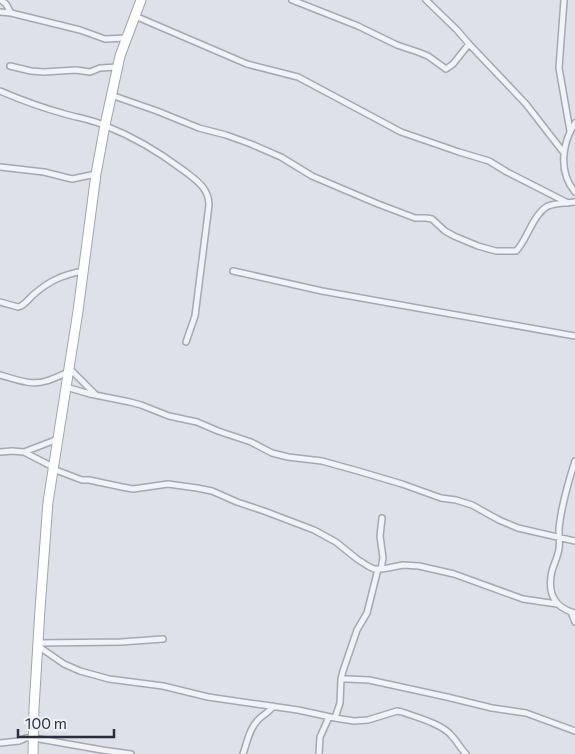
<svg xmlns="http://www.w3.org/2000/svg" width="575" height="754" font-family="Commissioner,sans-serif">
	<rect width="100%" height="100%" fill="#dfe1e8"/>
	<g fill="none" stroke-linecap="round" stroke-linejoin="round">
		<defs>
			<path id="street" d="M1,0L6,4L11,13
				M292,0L358,26L397,45L418,52L428,56L446,69L453,64L469,44
				M426,0L457,30L469,44L526,104L564,153
				M564,0L559,68L570,131
				M0,12L11,13L80,30L105,39L126,38
				M135,16L247,64L298,77L401,132L459,152L489,161L507,172L568,203
				M10,66L31,71L44,72L76,70L90,72L100,68L117,67
				M0,91C21,100 43,108 65,114C79,118 93,120 106,126C134,137 159,152 183,170C196,180 209,188 209,205L195,316L186,342
				M111,95L157,111L199,128L226,135L251,144L281,157L312,176L378,204L415,218H426L432,219L445,231L454,236L478,246L496,251H516C521,246 524,240 527,234C532,225 538,211 548,206C555,203 567,203 575,202
				M575,123C562,143 558,172 575,192
				M0,167L44,172L72,179L96,174
				M233,271L322,291L575,336
				M0,302L18,307L21,306C26,303 29,299 33,295C49,281 62,275 83,271
				M69,368L95,394
				M0,375C15,379 31,386 46,381C54,379 61,375 68,372
				M66,387L90,394L130,402L141,405L169,416L197,422L218,431L251,442L272,453L288,457L322,461L358,471L402,484L441,498L456,500L472,505L499,520L518,528L575,541
				M0,452L12,451L24,452L53,467
				M24,452L58,439
				M575,461C568,483 561,506 559,529C559,536 560,543 559,549C558,556 554,564 552,571C547,592 554,608 575,613
				M53,469L82,480H89L122,487L133,489L168,484L197,488L212,491L237,502L264,511L314,530L336,542L357,559L368,566L374,569H381L383,558L380,536L382,518
				M381,569L388,568L403,565L419,566L454,574L523,599L557,604
				M571,612L575,622
				M38,643L121,642L163,639
				M38,646L64,664L80,671L109,679L163,686L208,697L298,710L335,718L354,721L368,720L397,711L402,712C416,717 442,724 451,735C457,741 460,748 466,754
				M341,679H348L369,680L447,697L492,708L526,713L575,731
				M335,718L340,703L341,679L343,671L357,630L367,613L378,569
				M0,743L19,741L26,738H34L102,750L131,754
				M243,754C247,743 249,729 258,720C262,715 269,713 273,706
				M319,754L320,737L329,717"/>
			<path id="primary" d="M33,754L34,708L40,609L48,502L78,311L96,174L105,125L120,56L141,0"/>
		</defs>
		<!-- street casing -->
		<use href="#street" stroke="#a5a7b2" stroke-width="8"/>
		<!-- primary casing -->
		<use href="#primary" stroke="#9fa4b3" stroke-width="11"/>
		<!-- street -->
		<use href="#street" stroke="#f2f3f6" stroke-width="5"/>
		<!-- primary -->
		<use href="#primary" stroke="#fff" stroke-width="9"/>
	</g>
	<!-- scale -->
	<path d="M18 729v8h96v-8" fill="none" stroke="#292d3e" stroke-width="2.5"/>
	<text x="25" y="729" font-size="15" fill="#292d3e" stroke="#eff0f6" stroke-width="4" paint-order="stroke">100 m</text>
</svg>
